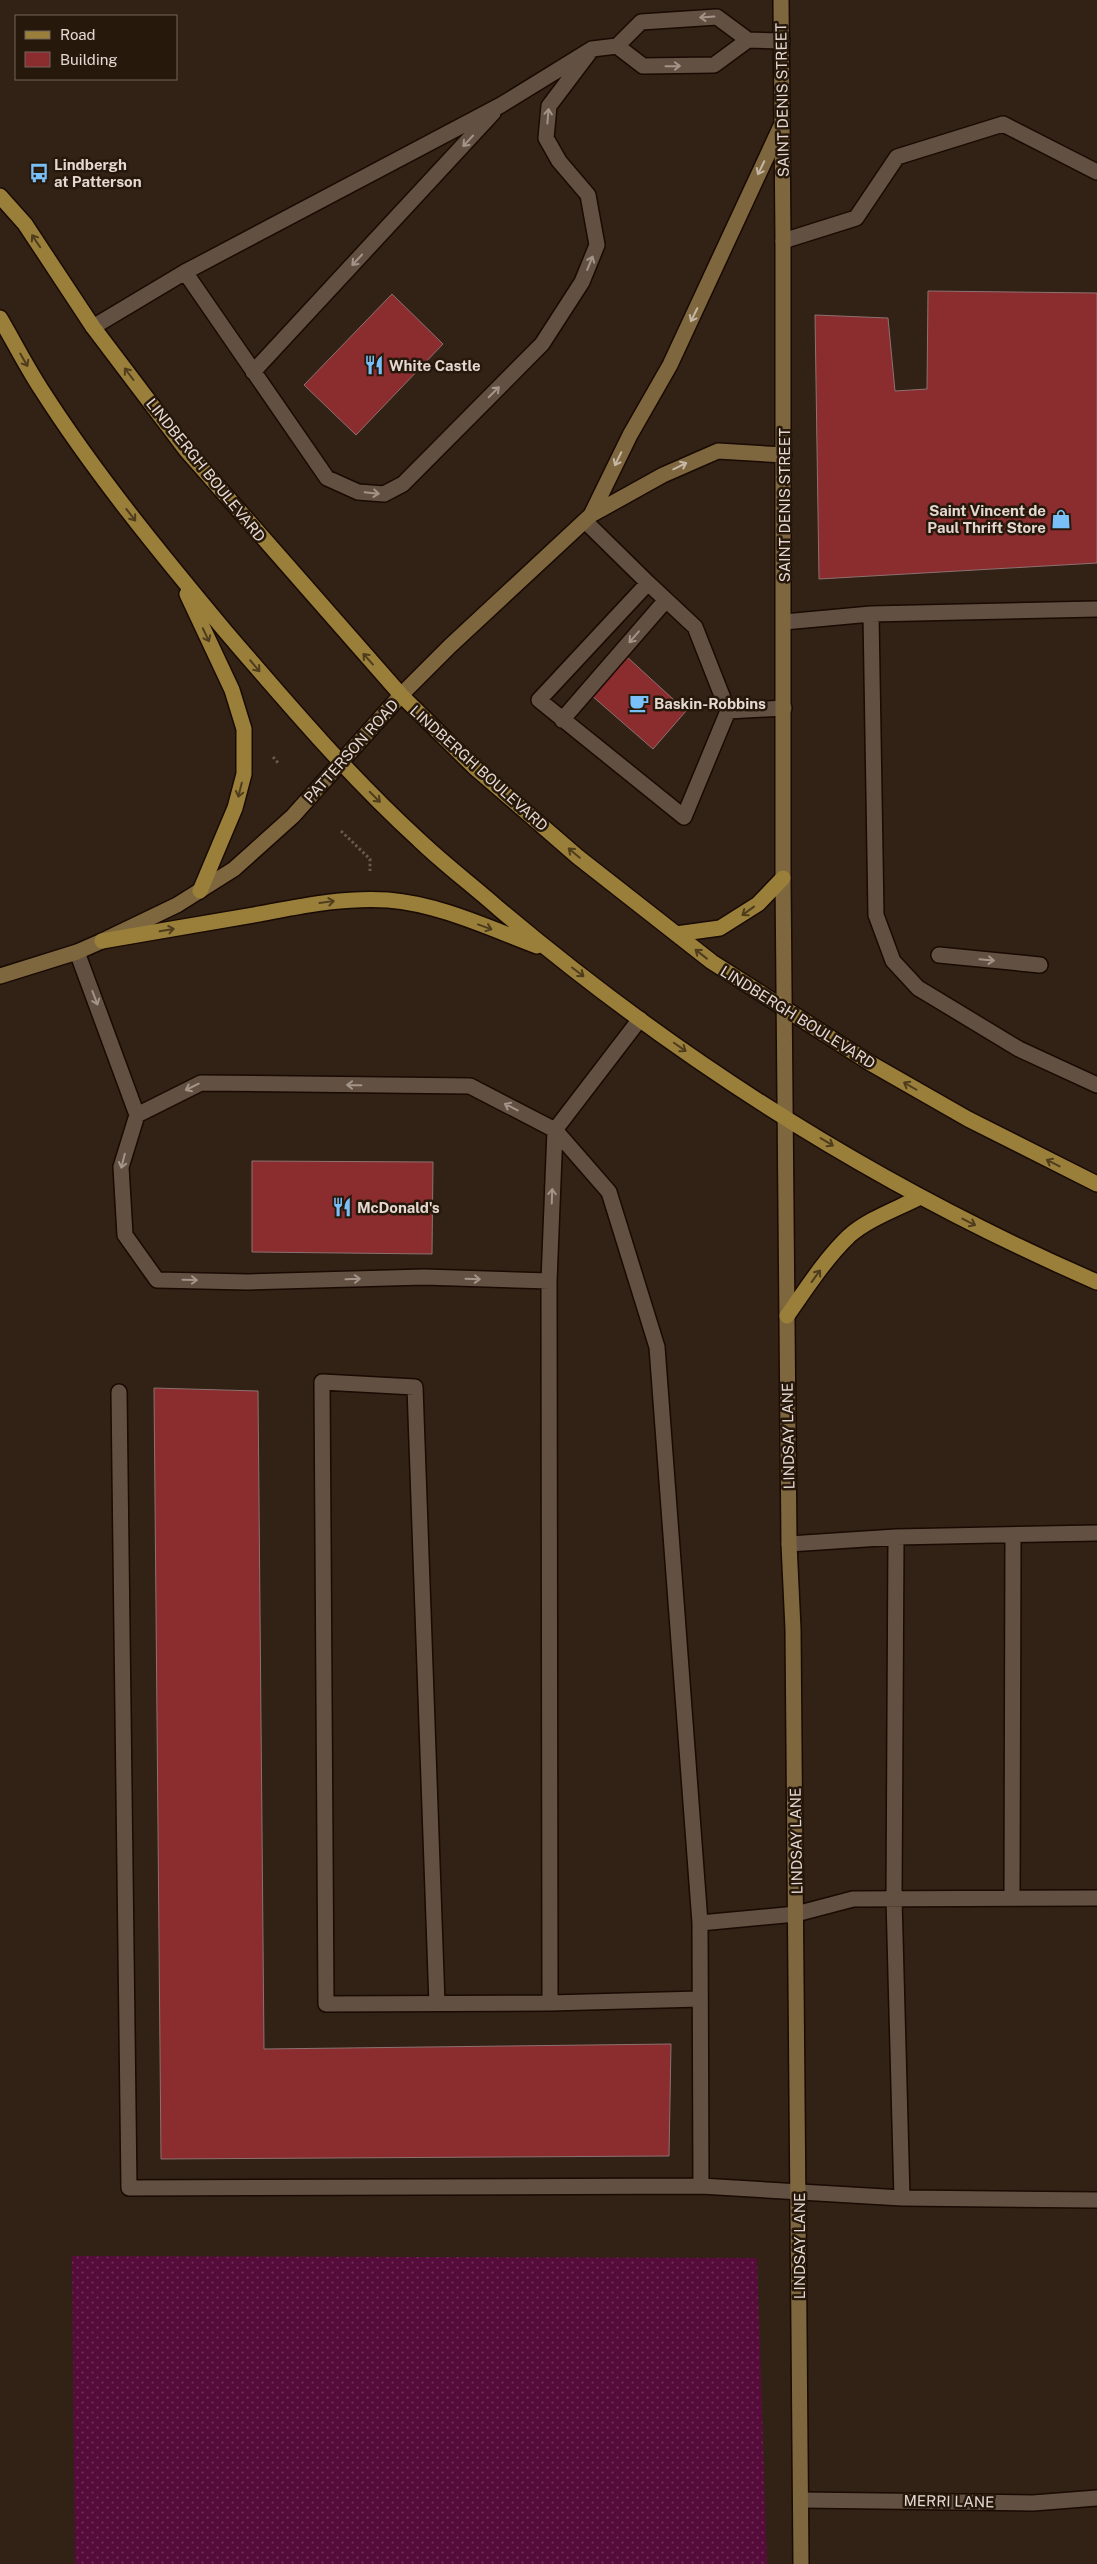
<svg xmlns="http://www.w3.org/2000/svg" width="1097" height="2564" font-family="'Public Sans',sans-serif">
	<defs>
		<pattern id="grass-dots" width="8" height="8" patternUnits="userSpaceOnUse" patternTransform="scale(1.25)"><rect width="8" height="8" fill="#560c3b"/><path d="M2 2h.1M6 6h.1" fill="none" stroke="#6e2f56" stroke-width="1.8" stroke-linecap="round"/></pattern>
	</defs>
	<rect width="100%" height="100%" fill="#322115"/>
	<!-- grass -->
	<path fill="url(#grass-dots)" d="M72,2256L757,2258L767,2564H75Z"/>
	<!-- building -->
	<path fill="#8b2c2f" stroke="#8c7270" d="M928,291L1097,293V563L819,579L815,315L888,318L895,391L927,389Z
		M392,294L443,344L356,435L304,385Z
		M626,656L686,711L653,749L591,695Z
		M252,1161L433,1162L432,1254L252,1252Z
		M154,1388L258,1391L264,2049L671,2044L669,2156L161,2159Z"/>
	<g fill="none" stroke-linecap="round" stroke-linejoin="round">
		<defs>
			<path id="lane" d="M748,40L714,65L643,66L617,46L641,22L717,17L748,40L782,41
				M783,241L856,218L897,157L1003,124L1097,172
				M185,272L327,478L358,492L384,494L403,484L542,344L582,282L597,245L588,195L559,161L546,138L549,106L592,49
				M93,327L185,272L501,105L592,49L617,46
				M253,372L493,113
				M586,522L648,583
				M648,583L695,627L728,711L684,817L539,700Z
				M871,614L876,915L893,961L918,988L1019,1049L1097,1085
				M784,622L871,614L1097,609
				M728,711L784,708
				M562,720L666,600
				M77,952L137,1115L121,1167L125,1235L157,1280L248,1282L424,1277L549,1281L555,1130L640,1019
				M939,955L1040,965
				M137,1115L201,1083L470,1086L555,1130L609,1192L657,1347L700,1923
				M549,1281L550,2003L700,1999
				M119,1392L129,2188L701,2186L902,2198L1097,2200
				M789,1544L896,1537
				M1012,1898L1013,1535
				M437,2004L415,1387L322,1382L326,2004L550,2003
				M701,2186L700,1923L796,1914L853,1899L1097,1898
				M902,2198L894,1899L896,1537L1097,1533"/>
			<path id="street" d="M801,2500L1033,2503L1097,2498"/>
			<path id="secondary" d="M781,0L783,241V878L789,1544L793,1629L801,2564
				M591,515L630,435L670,365L780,128
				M0,976L77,952L102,941L177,905L234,869L293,816L401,695L450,646L591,515L663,475L718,451L784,455"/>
			<path id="primary" d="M0,196L25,224L93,327L186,450L401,695L474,767L578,857L712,962L870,1063L968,1119L1097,1184
				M0,318C14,342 26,366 41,389C96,475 161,554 226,632C288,704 349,776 419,840C444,864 472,885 498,908C678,1060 880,1188 1097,1282
				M187,594L232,690L244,729V774L235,808L200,891
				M676,934L720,928L758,904L783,878
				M102,941C154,932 207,923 259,914C302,906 344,897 388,900C439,904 489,928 537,946
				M787,1316C806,1289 825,1259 849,1236C868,1219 897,1209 920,1197"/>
		</defs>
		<!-- lane casing -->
		<use href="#lane" stroke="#190a02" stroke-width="18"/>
		<!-- street casing -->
		<use href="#street" stroke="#190a02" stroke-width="18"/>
		<!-- secondary casing -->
		<use href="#secondary" stroke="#190a02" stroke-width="18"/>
		<!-- primary casing -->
		<use href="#primary" stroke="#190a02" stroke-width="18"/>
		<!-- path -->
		<path stroke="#68584e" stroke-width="3" stroke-dasharray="2.5 2.5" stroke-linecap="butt" d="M273,757L279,764
			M341,831L370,859V871"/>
		<!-- lane -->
		<use href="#lane" stroke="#625042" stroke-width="15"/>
		<!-- street -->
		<use href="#street" stroke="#625042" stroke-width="15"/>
		<!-- secondary -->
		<use href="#secondary" stroke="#7e673e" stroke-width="15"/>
		<!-- primary -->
		<use href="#primary" stroke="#997f3a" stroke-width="15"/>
	</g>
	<!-- one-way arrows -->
	<defs><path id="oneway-shaft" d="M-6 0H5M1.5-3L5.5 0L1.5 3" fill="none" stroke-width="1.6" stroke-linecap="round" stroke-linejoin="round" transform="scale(1.25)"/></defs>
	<g stroke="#a3948a">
		<use href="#oneway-shaft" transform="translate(707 17) rotate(176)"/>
		<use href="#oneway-shaft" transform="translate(673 66) rotate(-1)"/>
		<use href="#oneway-shaft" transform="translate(548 116) rotate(-85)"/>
		<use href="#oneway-shaft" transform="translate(468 141) rotate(133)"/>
		<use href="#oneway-shaft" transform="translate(357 260) rotate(133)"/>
		<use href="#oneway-shaft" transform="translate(590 263) rotate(-68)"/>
		<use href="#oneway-shaft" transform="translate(494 392) rotate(-45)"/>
		<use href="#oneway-shaft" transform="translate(372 493) rotate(6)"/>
		<use href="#oneway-shaft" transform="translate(634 637) rotate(131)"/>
		<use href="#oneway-shaft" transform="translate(987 960) rotate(5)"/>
		<use href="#oneway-shaft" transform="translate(95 998) rotate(69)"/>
		<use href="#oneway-shaft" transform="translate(354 1085) rotate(-179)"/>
		<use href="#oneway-shaft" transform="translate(192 1087) rotate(154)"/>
		<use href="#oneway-shaft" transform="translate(511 1107) rotate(-153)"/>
		<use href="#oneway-shaft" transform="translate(123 1161) rotate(104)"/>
		<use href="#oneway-shaft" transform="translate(552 1196) rotate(-88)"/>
		<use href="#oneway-shaft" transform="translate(353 1279) rotate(-2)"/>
		<use href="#oneway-shaft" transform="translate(473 1279) rotate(2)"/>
		<use href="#oneway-shaft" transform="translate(190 1280) rotate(1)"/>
	</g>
	<g stroke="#c5b6a5">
		<use href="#oneway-shaft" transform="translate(761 168) rotate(116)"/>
		<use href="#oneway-shaft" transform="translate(694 315) rotate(116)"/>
		<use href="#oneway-shaft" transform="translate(618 459) rotate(116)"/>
		<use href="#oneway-shaft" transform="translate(680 466) rotate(-26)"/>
	</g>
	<g stroke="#4f3c1c">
		<use href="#oneway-shaft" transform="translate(36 241) rotate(-124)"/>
		<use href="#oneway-shaft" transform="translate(24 360) rotate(60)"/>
		<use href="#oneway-shaft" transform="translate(129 374) rotate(-127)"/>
		<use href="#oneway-shaft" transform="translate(131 515) rotate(52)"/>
		<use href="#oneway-shaft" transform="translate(206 635) rotate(65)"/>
		<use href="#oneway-shaft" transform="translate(368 659) rotate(-132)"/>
		<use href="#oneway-shaft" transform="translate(255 666) rotate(50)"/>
		<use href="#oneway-shaft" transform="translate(240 790) rotate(104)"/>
		<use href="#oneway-shaft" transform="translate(375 797) rotate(45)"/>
		<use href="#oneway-shaft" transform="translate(574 853) rotate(-140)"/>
		<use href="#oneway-shaft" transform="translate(327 902) rotate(-8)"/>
		<use href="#oneway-shaft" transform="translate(748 911) rotate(144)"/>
		<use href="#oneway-shaft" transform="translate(485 927) rotate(20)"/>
		<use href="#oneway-shaft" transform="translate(167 930) rotate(-10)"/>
		<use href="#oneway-shaft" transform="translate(701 954) rotate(-142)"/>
		<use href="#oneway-shaft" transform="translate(578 972) rotate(37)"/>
		<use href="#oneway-shaft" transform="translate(680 1047) rotate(35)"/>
		<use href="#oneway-shaft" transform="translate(910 1086) rotate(-150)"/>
		<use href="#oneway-shaft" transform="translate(827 1142) rotate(31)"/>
		<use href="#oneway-shaft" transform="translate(1053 1163) rotate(-153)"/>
		<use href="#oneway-shaft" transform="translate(969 1222) rotate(27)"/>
		<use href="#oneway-shaft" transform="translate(816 1276) rotate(-54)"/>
	</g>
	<!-- icons -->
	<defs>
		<symbol id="bus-bare" viewBox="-9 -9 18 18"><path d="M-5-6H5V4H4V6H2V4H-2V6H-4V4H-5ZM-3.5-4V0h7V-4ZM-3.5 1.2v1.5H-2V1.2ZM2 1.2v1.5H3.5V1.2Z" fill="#79bff8" stroke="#27180c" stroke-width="2.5" paint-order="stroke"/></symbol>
		<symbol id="restaurant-bare" viewBox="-9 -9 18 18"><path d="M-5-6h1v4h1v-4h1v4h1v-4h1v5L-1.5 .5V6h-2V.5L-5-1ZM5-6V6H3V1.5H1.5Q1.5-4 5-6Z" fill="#79bff8" stroke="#27180c" stroke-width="2.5" paint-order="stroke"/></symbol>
		<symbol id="shop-bare" viewBox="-9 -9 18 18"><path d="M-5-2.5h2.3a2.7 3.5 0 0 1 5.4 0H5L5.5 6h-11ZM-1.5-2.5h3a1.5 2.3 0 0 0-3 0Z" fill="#79bff8" stroke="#27180c" stroke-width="2.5" paint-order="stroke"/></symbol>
		<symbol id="cafe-bare" viewBox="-9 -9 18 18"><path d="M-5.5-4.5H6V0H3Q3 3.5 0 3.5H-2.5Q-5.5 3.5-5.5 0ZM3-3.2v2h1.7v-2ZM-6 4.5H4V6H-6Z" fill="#79bff8" stroke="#27180c" stroke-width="2.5" paint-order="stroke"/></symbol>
	</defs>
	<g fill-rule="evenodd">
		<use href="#bus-bare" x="25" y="159" width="28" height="28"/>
		<use href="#restaurant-bare" x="360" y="351" width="28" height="28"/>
		<use href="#shop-bare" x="1047" y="505" width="28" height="28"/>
		<use href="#cafe-bare" x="625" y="689" width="28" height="28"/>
		<use href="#restaurant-bare" x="328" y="1193" width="28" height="28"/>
	</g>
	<g text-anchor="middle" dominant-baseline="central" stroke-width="5" stroke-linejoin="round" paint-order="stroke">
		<!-- street labels -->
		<g font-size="15" fill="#e4d8d1" stroke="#27180c">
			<text transform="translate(782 100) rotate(-91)">SAINT DENIS STREET</text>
			<text transform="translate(206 470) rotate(51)">LINDBERGH BOULEVARD</text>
			<text transform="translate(784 505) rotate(-90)">SAINT DENIS STREET</text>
			<text transform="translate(351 751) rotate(-48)">PATTERSON ROAD</text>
			<text transform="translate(479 768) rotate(42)">LINDBERGH BOULEVARD</text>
			<text transform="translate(798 1017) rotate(32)">LINDBERGH BOULEVARD</text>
			<text transform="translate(788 1436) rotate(-91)">LINDSAY LANE</text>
			<text transform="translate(796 1841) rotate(-91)">LINDSAY LANE</text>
			<text transform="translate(799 2246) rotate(-90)">LINDSAY LANE</text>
			<text transform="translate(949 2501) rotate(1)">MERRI LANE</text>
		</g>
		<!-- poi labels -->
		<g font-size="15" font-weight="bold" fill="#e4d8d1" stroke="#27180c" text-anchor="start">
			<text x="54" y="164">Lindbergh<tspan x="54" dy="17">at Patterson</tspan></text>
			<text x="389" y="365">White Castle</text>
			<text x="1046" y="510" text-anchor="end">Saint Vincent de<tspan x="1046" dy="17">Paul Thrift Store</tspan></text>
			<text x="654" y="703">Baskin-Robbins</text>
			<text x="357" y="1207">McDonald's</text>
		</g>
	</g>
	<!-- legend -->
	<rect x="15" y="15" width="162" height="65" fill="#27180c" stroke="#73655b"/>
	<rect x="25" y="31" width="25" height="8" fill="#997f3a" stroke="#73655b"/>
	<text x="60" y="40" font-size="15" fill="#e4d8d1">Road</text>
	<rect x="25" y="52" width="25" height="15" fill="#8b2c2f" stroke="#73655b"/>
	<text x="60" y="65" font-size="15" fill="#e4d8d1">Building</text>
</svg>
